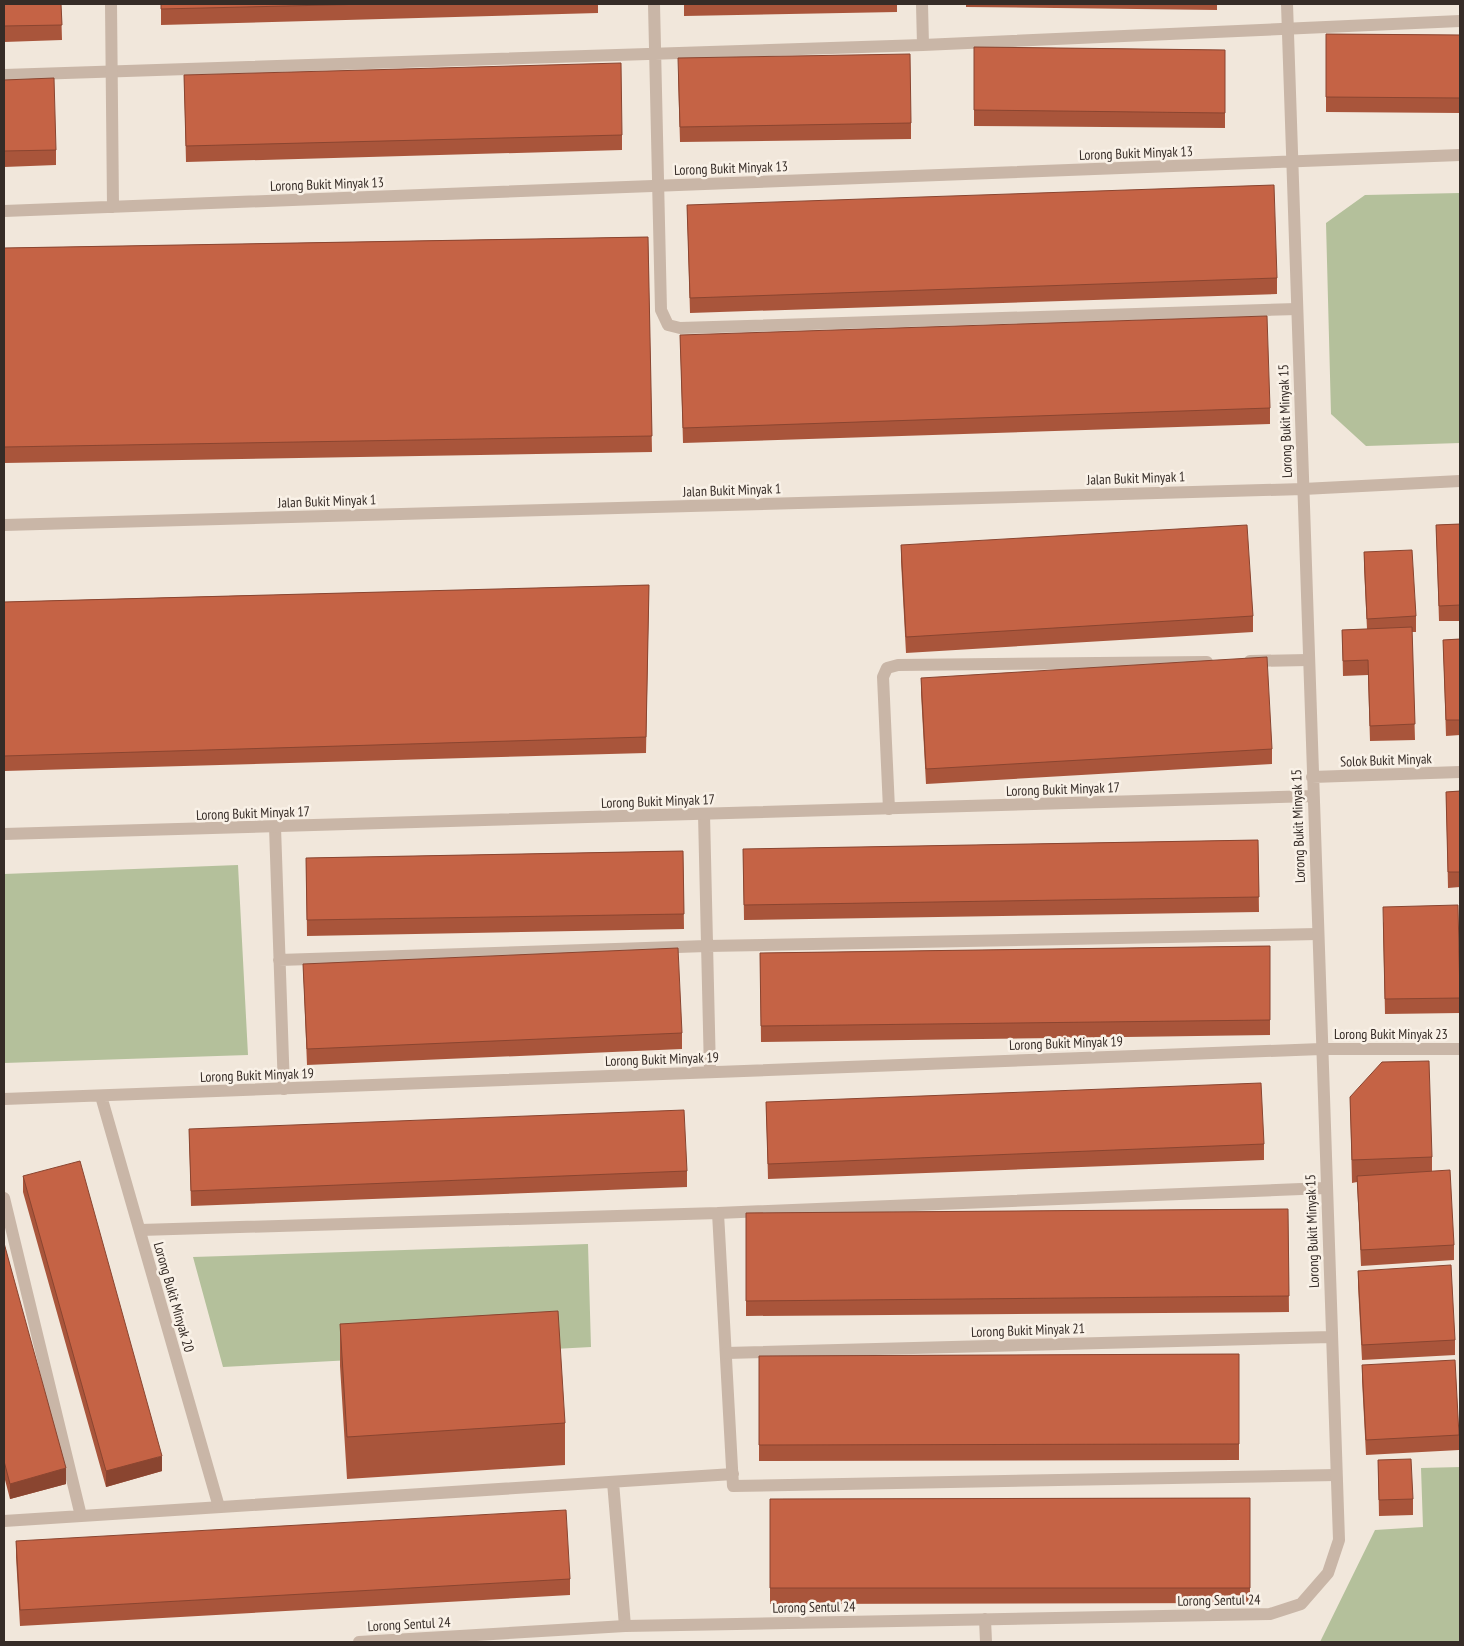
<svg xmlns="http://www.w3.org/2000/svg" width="1464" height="1646" font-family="'PT Sans Narrow',sans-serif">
	<rect width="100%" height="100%" fill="#f1e7db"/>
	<!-- green -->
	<path fill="#b4c09b" d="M1460,193V443L1366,446L1331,414L1326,223L1365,195Z
		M238,865L248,1055L4,1063V874Z
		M588,1244L591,1347L223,1367L193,1257Z
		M1460,1467V1642H1320L1375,1530L1423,1527L1421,1468Z"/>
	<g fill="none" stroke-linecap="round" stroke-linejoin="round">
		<!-- lane -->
		<path stroke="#c9b6a7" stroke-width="12" d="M654,4L661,310L668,325L680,328L1297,309
			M922,4L923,45
			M4,75L923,45L1460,21
			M1250,661L1308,660
			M889,809L883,677L887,668L898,665L1207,662
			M704,814L710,1072
			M275,827L284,1089
			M279,960L707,946L1317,934
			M4,1198L81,1516
			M718,1213L733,1486L1336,1475
			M140,1230L718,1213L1326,1188
			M613,1482L625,1626
			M4,1521L733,1474"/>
		<!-- street -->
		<path stroke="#c9b6a7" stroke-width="12" d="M111,4L113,207
			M4,211L1460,155
			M4,525L1303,489L1460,481
			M1312,777L1460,772
			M4,834L1313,796
			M101,1096L219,1507
			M4,1099L1321,1049H1460
			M726,1353L1331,1337
			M985,1619L986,1642
			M359,1642L625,1626L1270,1614L1301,1604L1328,1573L1339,1540L1287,4"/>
	</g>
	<!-- wall -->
	<path fill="#a9553b" d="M4,4H61L62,40L4,42Z
		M161,4H598V13L161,25Z
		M684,4H897V12L684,16Z
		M966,4H1217V10L966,7Z
		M1326,34L1460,35V113L1326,112Z
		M974,47L1225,50V128L974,126Z
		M678,74L911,123V139L680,142Z
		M184,75L622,135V150L186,162Z
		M4,80L56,150V165L4,167Z
		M687,205L1277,278V294L690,313Z
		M648,237L652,452L4,463V248Z
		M680,335L1270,408V424L683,443Z
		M1460,524V621H1439L1436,525Z
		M901,545L1253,616V632L906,653L901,561Z
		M1364,552L1416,616V632H1412L1415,740L1370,741L1368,675L1343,676L1342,630L1367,629L1364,567Z
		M649,585L646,753L4,771V602Z
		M1460,639V735L1446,736L1443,640Z
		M921,678L1272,749V764L926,784L921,693Z
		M1460,791V887L1448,888L1446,792Z
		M1258,840L1259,912L744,920L743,849Z
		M683,851L684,929L307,936L306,858Z
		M1383,922L1460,989V1013L1385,1014Z
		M1270,946V1035L761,1042L760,953Z
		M303,964L682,1033V1049L307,1065Z
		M1350,1097L1432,1157V1171L1454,1245V1260L1361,1266L1357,1182L1352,1183Z
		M766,1102L1264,1144V1160L768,1179Z
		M189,1129L687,1171V1187L191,1206Z
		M23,1176L162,1471L106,1487L23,1192Z
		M1288,1209L1289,1312L746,1316V1213Z
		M4,1243L66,1484L10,1499L4,1476Z
		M1358,1271L1455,1340V1355L1362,1360L1358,1286Z
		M340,1324L565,1423V1465L347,1479L340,1366Z
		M1239,1354V1460L759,1461V1356Z
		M1362,1365L1459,1435V1450L1366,1455L1362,1380Z
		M1378,1460L1413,1499V1515L1379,1516Z
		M1250,1498V1603L770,1604V1499Z
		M16,1541L570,1579V1595L20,1626L16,1557Z"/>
	<!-- shaded-wall -->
	<path fill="#8a4530" d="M162,1456V1471L106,1487V1471Z
		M66,1468V1484L10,1499V1484Z"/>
	<!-- building -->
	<path fill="#c56345" stroke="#8a4530" d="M4,4H61L62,25L4,26Z
		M161,4H370L161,9Z
		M1326,34L1460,35V98L1326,97Z
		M974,47L1225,50V113L974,110Z
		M910,54L911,123L680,127L678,58Z
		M621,63L622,135L186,146L184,75Z
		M54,78L56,150L4,151V80Z
		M1274,185L1277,278L690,298L687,205Z
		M648,237L652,436L4,447V248Z
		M1267,316L1270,408L683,428L680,335Z
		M1460,524V605L1439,606L1436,525Z
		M1247,525L1253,616L906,637L901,545Z
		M1412,550L1416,616L1367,619L1364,552Z
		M649,585L646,737L4,756V602Z
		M1412,627L1415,724L1370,726L1368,660L1343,661L1342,630Z
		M1460,639V720H1446L1443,640Z
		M1267,657L1272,749L926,769L921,678Z
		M1460,791V872H1448L1446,792Z
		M1258,840L1259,897L744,905L743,849Z
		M683,851L684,914L307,920L306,858Z
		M1458,905L1460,998L1385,999L1383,907Z
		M1270,946V1020L761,1026L760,953Z
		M678,948L682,1033L307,1049L303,964Z
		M1429,1061L1432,1157L1352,1160L1350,1097L1382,1062Z
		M1261,1083L1264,1144L768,1164L766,1102Z
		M684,1110L687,1171L191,1191L189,1129Z
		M80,1161L162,1456L106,1471L23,1176Z
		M1450,1170L1454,1245L1361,1250L1357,1176Z
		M1288,1209L1289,1296L746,1301V1213Z
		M4,1243L66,1468L10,1484L4,1461Z
		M1451,1265L1455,1340L1362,1345L1358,1271Z
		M558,1311L565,1423L347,1437L340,1324Z
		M1239,1354V1444L759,1445V1356Z
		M1455,1360L1459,1435L1366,1440L1362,1365Z
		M1411,1459L1413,1499L1379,1500L1378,1460Z
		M1250,1498V1588H770V1499Z
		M566,1510L570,1579L20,1610L16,1541Z"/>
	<g text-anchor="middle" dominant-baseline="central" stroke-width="5" stroke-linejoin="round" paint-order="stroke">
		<!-- street labels -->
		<g font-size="14" fill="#362c27" stroke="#f9f1e7">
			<text transform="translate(1136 153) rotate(-2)">Lorong Bukit Minyak 13</text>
			<text transform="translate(731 168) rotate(-2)">Lorong Bukit Minyak 13</text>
			<text transform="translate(327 184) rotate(-2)">Lorong Bukit Minyak 13</text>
			<text transform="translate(1285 421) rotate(-92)">Lorong Bukit Minyak 15</text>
			<text transform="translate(1136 478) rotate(-2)">Jalan Bukit Minyak 1</text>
			<text transform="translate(732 490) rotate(-2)">Jalan Bukit Minyak 1</text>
			<text transform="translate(327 501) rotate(-2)">Jalan Bukit Minyak 1</text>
			<text transform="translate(1386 760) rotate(-2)">Solok Bukit Minyak</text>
			<text transform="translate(1063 789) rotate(-2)">Lorong Bukit Minyak 17</text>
			<text transform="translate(658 801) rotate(-2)">Lorong Bukit Minyak 17</text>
			<text transform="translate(253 813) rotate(-2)">Lorong Bukit Minyak 17</text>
			<text transform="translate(1298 826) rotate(-92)">Lorong Bukit Minyak 15</text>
			<text x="1391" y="1034">Lorong Bukit Minyak 23</text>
			<text transform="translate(1066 1043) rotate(-2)">Lorong Bukit Minyak 19</text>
			<text transform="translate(662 1059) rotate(-2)">Lorong Bukit Minyak 19</text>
			<text transform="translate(257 1075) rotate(-2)">Lorong Bukit Minyak 19</text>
			<text transform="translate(1312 1231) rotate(-92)">Lorong Bukit Minyak 15</text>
			<text transform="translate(174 1297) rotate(74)">Lorong Bukit Minyak 20</text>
			<text transform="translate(1028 1330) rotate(-2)">Lorong Bukit Minyak 21</text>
			<text transform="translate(1219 1600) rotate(-1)">Lorong Sentul 24</text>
			<text transform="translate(814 1607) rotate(-1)">Lorong Sentul 24</text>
			<text transform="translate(409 1624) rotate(-3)">Lorong Sentul 24</text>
		</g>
	</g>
	<!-- border -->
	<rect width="1464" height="1646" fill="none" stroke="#362c27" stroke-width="10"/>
</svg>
